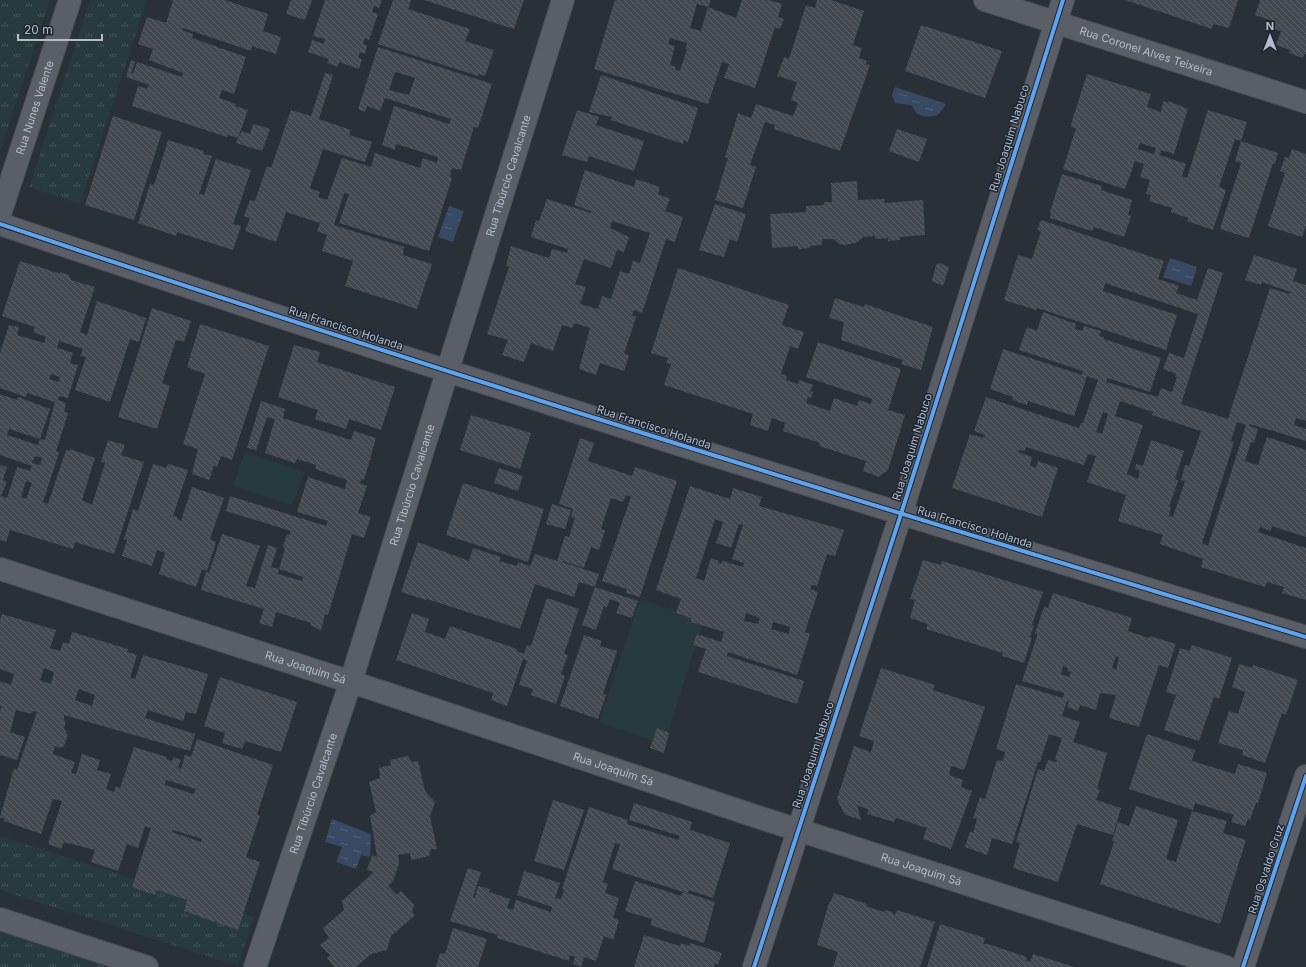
<svg xmlns="http://www.w3.org/2000/svg" width="1306" height="967" font-family="Inter,sans-serif">
	<defs>
		<pattern id="park-tufts" width="24" height="20" patternUnits="userSpaceOnUse"><rect width="24" height="20" fill="#273a3e"/><path d="M3 7l-1-3M5 7V3M7 7l1-3M15 17l-1-3M17 17v-4M19 17l1-3" fill="none" stroke="#445559"/></pattern>
		<pattern id="water-ripples" width="26" height="14" patternUnits="userSpaceOnUse"><rect width="26" height="14" fill="#384963"/><path d="M2 4q2-2 4 0t4 0M15 11q2-2 4 0t4 0" fill="none" stroke="#526178"/></pattern>
		<pattern id="building-back-hatch" width="6" height="6" patternUnits="userSpaceOnUse"><rect width="6" height="6" fill="#444950"/><path d="M-1 5l2 2M0 0l6 6M5-1l2 2" fill="none" stroke="#5d6168"/></pattern>
	</defs>
	<rect width="100%" height="100%" fill="#2a3038"/>
	<!-- grass -->
	<path fill="#273a3e" d="M245,452L305,472L292,506L233,486Z
		M640,599L704,620L664,744L599,723Z"/>
	<!-- park -->
	<path fill="url(#park-tufts)" d="M0,0H50L0,152Z
		M90,0H147L80,204L29,187Z
		M0,836L254,917L238,966L0,890Z
		M0,930L116,967H0Z"/>
	<!-- water -->
	<path fill="url(#water-ripples)" d="M895,87L946,104L939,114C931,118 925,117 917,114L911,105L895,103L892,95Z
		M449,206L464,211L453,242L438,237Z
		M1170,258L1197,267L1191,286L1163,277Z
		M332,819L371,834L370,857L361,855L356,869L336,862L342,847L325,842Z"/>
	<!-- building -->
	<path fill="url(#building-back-hatch)" fill-rule="evenodd" d="M170,0H224L268,14L263,31L281,37L276,54L252,46L251,51L183,28L182,30L193,34L192,38L246,57L234,94L222,90L219,98L236,104L235,106L248,110L238,138L242,131L250,134L253,124L270,129L262,151L236,143L238,138L228,135L227,137L132,106L138,86L147,89L149,85L126,77L131,60L135,62L131,73L133,74L137,62L182,77L183,73L149,60L153,49L138,44L147,17L166,23L173,1Z
		M291,0H312L305,20L286,14Z
		M325,0H382L379,8L374,6L372,12L378,14L369,40L365,38L363,44L367,45L365,54L360,52L358,58L362,59L359,69L339,62L338,67L327,63L329,59L308,52L312,40L324,44L325,39L313,36Z
		M393,0H411L408,9L470,29L465,41L494,50L485,76L479,74L478,76L378,44Z
		M424,0H524L514,29Z
		M615,0H711L708,7L697,4L690,28L701,31L708,7L736,18L742,0H769L782,4L778,17L784,19L780,29L775,27L755,88L724,78L729,64L722,62L708,104L594,69ZM670,38L687,43L685,49H687L680,71L675,70L676,67L670,65L675,46L668,44Z
		M817,0H831L864,11L853,45L862,48L859,58L867,61L866,64L870,65L840,151L774,129L775,125L765,122L750,165L756,167L743,208L715,200L728,158L725,157L738,113L751,118L756,104L793,116L798,103L791,100L797,82L777,76L784,57L789,59L806,5L815,8Z
		M1125,0H1238L1229,28L1213,24L1212,29Z
		M1260,0H1306V55L1304,54L1303,58L1289,53L1290,50L1276,45L1281,31L1274,29L1276,22L1255,15Z
		M921,25L1002,51L985,98L905,71Z
		M378,47L492,84L478,128L474,127L461,170L452,168L450,177L452,178L429,251L339,223L349,194L344,193L334,225L404,247L403,255L432,264L417,309L345,286L353,261L322,251L327,235L317,231L320,223L286,212L276,242L245,231L250,218L244,216L250,200L255,201L267,166L271,168L291,110L311,116L325,73L333,75L319,119L351,130L349,135L372,142L365,162L323,149L310,188L320,192L318,197L327,200L342,158L371,167L375,153L420,168L423,158L437,163L438,157L396,144L395,150L382,145L394,106L449,124L451,119L385,98L380,111L367,106L365,112L358,109ZM395,72L415,78L409,95L389,90Z
		M1087,74L1151,94L1147,107L1161,112L1163,101L1168,103V101L1188,109L1174,154L1161,150L1160,155L1186,164L1182,176L1187,178L1208,110L1247,122L1241,141L1235,139L1219,187L1226,190L1213,230L1187,221L1188,218L1171,212L1172,208L1149,201L1151,195L1146,194L1150,180L1140,177L1144,164L1135,161L1125,189L1063,169L1076,128L1071,127L1072,121ZM1140,143L1156,148L1154,154L1138,149Z
		M601,75L698,108L688,142L684,140L683,144L611,120L612,117L589,112Z
		M577,110L599,117L596,125L644,141L634,171L589,156L587,162L562,155Z
		M113,116L162,132L134,220L85,205Z
		M897,129L927,139L919,162L889,151Z
		M168,140L204,151L203,154L212,156L199,194L204,195L216,159L251,170L233,224L241,226L233,250L186,235L177,232L176,236L138,223L150,184L154,185Z
		M1241,141L1278,153L1275,164L1273,163L1249,238L1220,229L1241,163L1235,161Z
		M1292,149L1306,154V225L1302,237L1268,226L1285,173L1280,171L1285,157L1289,158Z
		M585,170L634,187L636,179L660,187L658,194L670,199L665,211L683,217L675,242L666,239L642,313L634,310L632,315L636,317L624,354L629,355L624,371L600,363L596,375L579,369L590,328L574,323L572,328L562,325L553,351L531,343L524,362L502,355L508,340L487,334L509,267L506,266L511,246L549,258L552,249L567,253L568,249L531,237L536,220L539,221L547,199L591,213V211L574,205ZM612,221L650,233L640,263L633,261L629,274L620,271L611,299L602,296L598,309L580,304L586,287L575,284L584,259L611,268L617,250L624,252L629,237L610,228Z
		M1062,174L1102,186L1101,190L1132,200L1128,215L1131,216L1124,237L1094,227L1092,231L1050,218L1051,213L1050,212Z
		M857,181L858,200L884,199L885,203L923,200L925,235L900,237V240L888,241V238L875,239V236L863,237L856,243L845,245L839,244L833,239H822V245L810,246V248L798,249V246L772,248L770,214L806,212V206L824,205V202H832L831,183Z
		M715,204L746,214L737,242L730,239L724,257L699,250Z
		M1041,220L1164,261L1158,279L1179,286L1176,293L1197,300L1208,268L1223,273L1181,404L1228,419L1270,288L1289,294L1290,292L1262,282L1261,285L1245,280L1254,255L1297,269L1293,281L1306,285V421L1296,418L1294,425L1306,429V441L1250,424L1249,426L1258,429L1254,443L1251,442L1245,461L1258,465L1267,437L1306,450V537L1272,526L1271,531L1260,527L1258,532L1306,548V600L1282,593L1284,587L1267,582L1265,587L1201,567L1203,559L1160,544L1163,535L1118,521L1126,495L1087,482L1096,456L1088,454L1084,465L1026,447L1025,451L1019,450L1018,452L1032,457L1030,466L1036,468L1038,461L1058,468L1042,517L952,488L970,434L983,438L985,435L974,431L986,397L1079,428L1081,423H1083L1098,380L1087,376L1074,416L1028,401L1027,405L1012,400L1013,397L990,389L1003,349L1082,375L1083,371L1019,350L1027,327L1037,331L1043,312L1076,324L1075,329L1082,331L1084,326L1101,331L1099,336L1104,337V339L1161,358L1150,392L1108,378L1106,382L1158,397L1161,388L1172,392L1177,377H1175L1176,374L1163,369L1169,353L1184,358L1198,314L1105,283L1103,291L1177,315L1166,350L1037,308L1036,310L1004,300L1018,255L1032,259L1041,231L1037,230ZM1120,401L1153,412L1152,415L1201,431L1189,466L1185,465L1181,480L1185,481L1173,517L1169,516L1171,507H1169L1178,481L1175,479L1184,451L1151,440L1143,466L1136,464L1135,469L1140,471L1138,479L1127,474L1143,425L1115,416ZM1103,412L1108,414L1102,434L1096,432ZM1237,422L1246,425L1208,546L1202,543L1234,442L1231,441Z
		M20,261L58,273V275L60,272L69,275L71,280L95,287L80,332L87,335L97,301L146,318L139,342L130,339L110,402L75,390L86,357L80,356L83,349L59,341L57,348L73,353L70,363L78,365L68,398L59,396L58,400L66,403L64,412L68,413L56,451L59,453L43,502L48,504L66,450L70,451V449L95,458L82,500L92,505L105,463L101,462L108,440L125,445L121,455L144,462L114,554L75,542L73,549L10,530L6,542L0,540V465L7,467L3,480L7,482L1,496L7,498L17,467L30,471L32,466L0,455V394L17,400L18,397L50,409L40,439L45,440L55,402L27,393L26,397L0,388V353L9,325L19,327L17,335L44,343L46,337L33,332L35,327L2,316ZM51,374L60,377L59,382L49,379ZM9,429L40,439L38,445L7,435ZM35,456L42,458L40,465L32,463ZM26,481L32,483L26,499L21,497Z
		M939,263L949,267L943,286L932,281L936,265Z
		M678,268L789,305L782,325L804,332L798,349L790,346L781,374L787,376L786,380L798,384L799,380L813,385L810,391L813,392L811,398L808,397L806,403L830,411L834,398L857,406L859,400L871,404L872,399L806,377L818,342L901,369L888,410L905,415L888,470L879,477L863,471L866,461L819,446L820,443L783,431L785,423L772,418L768,431L750,425L753,414L664,385L671,364L666,363L668,358L651,353Z
		M835,298L864,307L865,304L933,327L921,370L901,364L903,360L841,340L844,322L829,318Z
		M152,308L191,321L184,342L176,340L162,383L170,386L157,429L118,417Z
		M200,324L269,346L232,460L221,456L217,467L214,466L209,480L192,474L198,449L183,444L205,374L187,367Z
		M294,345L320,352L317,362L395,387L381,430L349,419L346,429L315,419L318,410L278,397Z
		M261,401L285,409L283,418L351,440L354,431L376,438L364,480L361,479L360,483L367,486L358,513L371,517L364,538L352,534L328,615L325,614L321,631L311,625V623L276,612L272,627L259,623L264,609L201,590L206,572L209,573L222,534L260,546L246,586L255,588L268,545L277,548L271,567L279,569L278,574L302,581L303,577L279,569L285,548L283,547L287,534L289,535L291,531L226,511L230,496L326,526L328,521L297,512L308,477L345,489L347,480L315,469L316,465L297,459L295,463L265,453L275,419L267,417L256,450L247,448Z
		M471,415L531,433L520,469L460,450Z
		M580,438L594,443L588,461L632,476L635,467L677,481L640,597L626,593L627,589L602,581L631,497L626,495L623,502L611,498L601,529L605,530L599,550L591,547L584,568L563,561L562,562L599,574L595,587L579,582L574,597L535,584L520,629L427,599L426,600L401,592L418,542L469,561L473,548L501,557L499,561L517,566L518,562L530,566L535,554L557,561L565,536L569,537L575,518L571,517L573,509L559,504Z
		M153,464L166,468L168,464L188,470L173,516L178,517L177,519L181,521L192,487L224,498L210,539L216,542L207,571L202,569L196,587L159,574L165,553L157,550L152,566L122,556L127,540L124,539L133,509L138,511Z
		M499,468L523,476L518,491L494,483Z
		M463,483L544,509L528,562L446,535Z
		M690,486L730,499L733,488L762,497L759,506L844,530L835,556L827,554L817,586L812,585L810,589L818,592L805,632L810,634L797,675L728,652L727,656L804,681L797,704L698,672L706,649L693,645L697,634L721,642L724,632L691,622V618L676,613L681,599L656,590ZM715,519L723,522L716,543L731,548L739,524L743,525L732,559L744,563L743,567L722,561L721,564L718,563L719,561L711,558L704,581L696,578ZM746,613L760,618L758,624L744,621ZM773,622L790,627L789,634L771,629Z
		M552,504L571,510L565,529L546,524Z
		M923,560L941,565L942,561L1043,592L1032,625L1034,626L1030,637L1032,638L1024,663L1002,656L1003,653L926,629L928,624L910,618L915,600L910,599Z
		M595,587L638,601L632,618L616,613L620,603L610,599L607,607L604,606L596,630L582,625Z
		M1053,593L1132,618L1128,631L1149,638L1150,636L1176,644L1168,668L1159,665L1139,727L1109,718L1116,695L1100,693L1096,710L1080,705L1078,711L1067,707L1069,701H1067L1062,716L1080,722L1073,742L1107,753L1097,789L1100,790L1096,800L1121,808L1113,835L1077,824L1058,882L1013,868L1020,843L1016,842L1038,769L1044,771L1048,760L1056,762L1057,760L1055,759L1062,738L1049,734L1040,762H1038L1012,844L992,838L987,855L965,847L970,832L973,833L977,819L973,818L980,797L985,799L997,760L1003,761L1005,752L996,749L1016,684L1063,698L1064,693L1022,681L1037,636V634L1035,633L1044,607L1048,608ZM1116,656L1119,657L1116,670L1112,668ZM1063,666L1068,668L1067,671L1071,672L1069,677L1061,674Z
		M547,598L579,609L564,654L568,655L561,674L565,676L556,704L531,695L533,689L519,685L527,661L523,659L507,706L491,700L493,693L396,660L412,613L429,619L425,632L445,639L450,626L517,649V651L524,654L527,645L531,646Z
		M2,614L56,630L50,648L60,651L63,642L69,644L72,632L128,649L127,652L137,655L130,678L135,679L143,655L208,674L196,714L186,712L183,721L148,710L145,718L195,734L190,751L64,715V721H66L64,729L68,735L64,746L60,748L55,746L53,754L75,762L71,773L76,774L82,754L100,760L97,770L111,774L106,789L114,792L116,786L120,788L134,747L167,757L166,759L172,761L174,757L181,760L178,768L181,769L185,755L191,757L197,739L273,765L257,815L260,816L246,857L260,862L238,930L184,911L187,900L157,890L155,895L132,887L151,828L145,826L138,848L127,844L118,871L91,862L95,850L64,842L61,849L48,844L62,801L53,799L41,834L4,821L5,819L0,817L14,768L17,770L37,712L33,711L32,714L16,710L10,732L25,737L17,760L0,755V711L2,706H0V681L11,685L14,674L0,669V620ZM44,668L54,672L51,684L40,680ZM79,689L95,695L92,706L75,700ZM166,780L196,789L194,794L165,785ZM173,830L202,839L201,842L172,832Z
		M584,635L602,641L600,646L617,651L603,694L606,695L598,719L560,706Z
		M1192,645L1232,658L1219,699L1214,697L1199,741L1164,730L1176,695L1166,692L1180,648L1190,651Z
		M1239,664L1252,668L1253,665L1298,680L1286,715L1282,713L1265,763L1242,755L1243,750L1218,743L1229,711L1238,714L1245,692L1232,687Z
		M881,668L935,685L933,690L985,707L964,770L951,766L949,775L963,780L961,787L972,791L951,849L923,839L927,828L896,818L894,822L867,814L869,810L857,805L861,820L846,815L843,812L837,799L854,746L871,752L874,741L859,736Z
		M220,677L297,702L281,752L245,741L242,749L222,743L225,733L204,726Z
		M657,728L669,733L664,753L650,748Z
		M1147,734L1195,750L1192,761L1235,774L1238,764L1267,773L1258,803H1256L1250,820L1248,819L1245,826L1231,822L1234,815L1195,803L1193,810L1129,789Z
		M408,756L412,762L418,761L425,791L435,802L430,816L437,849H431L429,856L411,860L410,853L398,855L399,864L393,881L388,886L397,895L401,891L414,905L412,912L415,915L391,936L387,950L371,954L356,967H334L327,958L330,955L320,945L329,938L323,928L344,910L342,901L374,872L367,870L372,855L377,857L370,816L376,812L369,782L380,778L379,768L391,765L390,760Z
		M553,800L584,810L564,870L534,861Z
		M634,803L692,822L690,830L730,843L713,898L689,890L687,893L715,902L704,943L650,925L652,919L625,911L635,881L681,896L683,892L612,869L620,845L615,843L603,882L608,884L605,893L619,898L613,918L619,920L613,940L604,936L596,961L584,957L581,967L573,964L575,957L570,955L569,961L497,938L498,935L450,921L468,868L481,872L473,897L475,898L478,886L490,889L489,892L510,899L507,908L513,910L516,900L551,912L552,907L517,895L524,871L560,883L555,898L561,899L564,890L562,889L589,807L628,820L627,824L678,840L680,836L629,820Z
		M1136,806L1178,820L1166,859L1176,862L1192,811L1227,821L1223,833L1246,840L1220,924L1100,884L1114,842L1112,841L1118,822L1129,826Z
		M834,893L867,904L866,906L884,912L885,910L892,912L895,915L897,910L935,922L920,967H833L838,952L817,945L829,902L831,901Z
		M940,924L985,938L983,944H988L1027,957L1026,961L1030,962L1033,954L1074,967H927Z
		M453,928L487,939L478,967H436L440,953L445,954Z
		M644,935L680,946L681,943L689,946L690,943L722,953L718,965L715,963L714,967H634Z"/>
	<g fill="none" stroke-linecap="round" stroke-linejoin="round">
		<defs>
			<g id="minor">
				<path id="s1" d="M985,0L1306,102"/>
				<path d="M0,224C433,370 869,505 1306,637"/>
				<path id="s2" d="M0,569L379,691L764,819L1226,967"/>
				<path d="M0,919L147,967"/>
				<path d="M754,967L901,514L1063,0"/>
			</g>
			<g id="tertiary">
				<path id="s3" d="M0,214L70,0"/>
				<path id="s4" d="M255,967L351,681L563,0"/>
				<path d="M1243,967L1306,776"/>
			</g>
		</defs>
		<!-- minor casing -->
		<use href="#minor" stroke="#484c53" stroke-width="24"/>
		<!-- tertiary casing -->
		<use href="#tertiary" stroke="#484c53" stroke-width="24"/>
		<!-- minor -->
		<use href="#minor" stroke="#5a5e66" stroke-width="22"/>
		<!-- tertiary -->
		<use href="#tertiary" stroke="#5a5e66" stroke-width="22"/>
		<defs>
			<path id="cycleway" d="M0,224C433,370 869,505 1306,637
				M754,967L901,514L1063,0
				M1243,967L1306,776"/>
		</defs>
		<!-- cycleway casing -->
		<use href="#cycleway" stroke="#1d2633" stroke-width="6"/>
		<!-- cycleway -->
		<use href="#cycleway" stroke="#60a3ed" stroke-width="4"/>
	</g>
	<g text-anchor="middle" dominant-baseline="central" stroke-width="3" stroke-linejoin="round" paint-order="stroke">
		<!-- street labels -->
		<g font-size="11" fill="#b4bcc9" stroke="#1d2633">
			<text stroke="none"><textPath href="#s1" startOffset="169">Rua Coronel Alves Teixeira</textPath></text>
			<text stroke="none"><textPath href="#s3" startOffset="112">Rua Nunes Valente</textPath></text>
			<text transform="translate(1009 138) rotate(-73)">Rua Joaquim Nabuco</text>
			<text stroke="none"><textPath href="#s4" startOffset="831">Rua Tibúrcio Cavalcante</textPath></text>
			<text transform="translate(346 328) rotate(18)">Rua Francisco Holanda</text>
			<text transform="translate(654 427) rotate(18)">Rua Francisco Holanda</text>
			<text transform="translate(912 447) rotate(-73)">Rua Joaquim Nabuco</text>
			<text stroke="none"><textPath href="#s4" startOffset="507">Rua Tibúrcio Cavalcante</textPath></text>
			<text transform="translate(975 527) rotate(17)">Rua Francisco Holanda</text>
			<text stroke="none"><textPath href="#s2" startOffset="321">Rua Joaquim Sá</textPath></text>
			<text transform="translate(813 755) rotate(-72)">Rua Joaquim Nabuco</text>
			<text stroke="none"><textPath href="#s2" startOffset="645">Rua Joaquim Sá</textPath></text>
			<text stroke="none"><textPath href="#s4" startOffset="183">Rua Tibúrcio Cavalcante</textPath></text>
			<text stroke="none"><textPath href="#s2" startOffset="969">Rua Joaquim Sá</textPath></text>
			<text transform="translate(1266 869) rotate(-72)">Rua Osvaldo Cruz</text>
		</g>
	</g>
	<!-- north arrow -->
	<g transform="translate(1270 36)" stroke="#1d2633" stroke-width="3" paint-order="stroke">
	<path d="M0-3L7 15L0 10L-7 15Z" fill="#b4bcc9"/>
	<text y="-6" font-size="11" font-weight="bold" text-anchor="middle" fill="#b4bcc9">N</text>
	</g>
	<!-- scale -->
	<path d="M18 34v6h84v-6" fill="none" stroke="#b4bcc9" stroke-width="2"/>
	<text x="24" y="34" font-size="12" fill="#b4bcc9" stroke="#1d2633" stroke-width="3" paint-order="stroke">20 m</text>
</svg>
